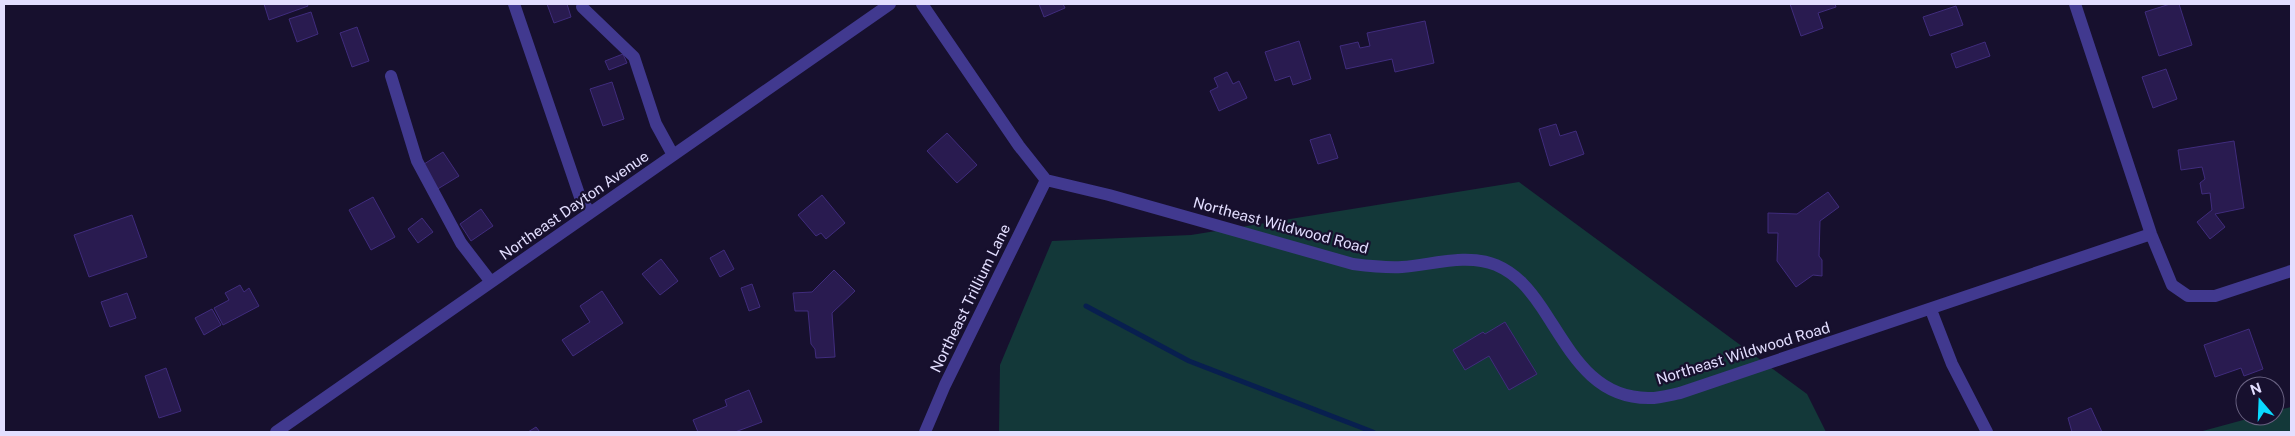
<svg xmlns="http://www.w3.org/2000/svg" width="2295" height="436" font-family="'Public Sans',sans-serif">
	<rect width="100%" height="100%" fill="#17102e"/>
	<!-- green -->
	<path fill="#133839" d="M1519,182L1807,394L1826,432H999L1000,365L1052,241L1191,235Z
		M2291,407V432H2199L2258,416H2275V411Z"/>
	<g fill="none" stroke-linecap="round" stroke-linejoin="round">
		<!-- stream -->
		<path stroke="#081f4f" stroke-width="5" d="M1086,306L1189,361L1373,432"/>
	</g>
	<!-- building -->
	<path fill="#291b50" stroke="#402c7d" d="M264,4H307L308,6L269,20Z
		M547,4H567L571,17L554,23Z
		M1039,4H1063L1065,8L1044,17Z
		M1790,4H1835L1836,7L1818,13L1823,28L1801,36Z
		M2170,4H2179L2192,45L2159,56L2145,12Z
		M1956,6L1963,25L1930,36L1923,17Z
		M311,12L318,34L297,42L289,19Z
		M1425,21L1434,63L1395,72L1392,59L1346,69L1340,46L1358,42L1360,48L1370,46L1367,33Z
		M357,27L369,61L352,67L340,33Z
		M1299,41L1311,79L1293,85L1290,76L1275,81L1265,52Z
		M1985,42L1990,56L1956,68L1951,54Z
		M623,54L627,63L609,70L605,61Z
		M2166,69L2177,99L2153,108L2142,77Z
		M1227,72L1233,84L1239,81L1247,98L1219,111L1210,91L1218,87L1214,78Z
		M612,82L624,119L603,126L590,89Z
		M1556,124L1560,136L1576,131L1584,154L1550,166L1539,129Z
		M947,133L977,165L957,183L927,151Z
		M1330,134L1338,158L1318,164L1310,140Z
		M2234,141L2244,208L2215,214L2225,227L2210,239L2197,222L2212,210L2210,193L2202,194L2200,183L2205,179L2202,167L2181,170L2178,150Z
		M443,152L459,176L436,190L421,166Z
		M1828,192L1839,207L1820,221L1819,256L1822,260V276L1813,275L1796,287L1777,261L1778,233H1768V213L1797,214Z
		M822,195L845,223L826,239L821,233L816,236L798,215Z
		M373,197L395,237L371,250L349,210Z
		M481,209L493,226L471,241L460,224Z
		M132,215L147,257L89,277L74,235Z
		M422,218L433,232L418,243L408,229Z
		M724,250L734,269L720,277L710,258Z
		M661,259L678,281L660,295L642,274Z
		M834,270L855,291L832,313L835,357L816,358L815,349L811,344L808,311H795L793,293L812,292Z
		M752,284L760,307L749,311L741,288Z
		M240,285L244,292L249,288L259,306L223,325L214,308L229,300L225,293Z
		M602,291L623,323L573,356L562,340L590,322L580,306Z
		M127,293L136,318L110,327L101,302Z
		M212,309L221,325L204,335L195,318Z
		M1505,322L1537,374L1509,390L1489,356L1465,370L1453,350L1483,332L1485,334Z
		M2249,329L2263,369L2244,376L2241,368L2215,377L2204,345Z
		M166,368L181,411L159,418L145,376Z
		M749,390L762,422L735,432H698L693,420L727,406L725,400Z
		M2091,408L2102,432H2072L2068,418Z
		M536,427L540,432H528Z"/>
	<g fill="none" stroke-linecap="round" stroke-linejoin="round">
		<!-- minor -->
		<path stroke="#41398f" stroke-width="12" d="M514,4L580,197L590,213
			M922,4L1019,146L1046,180L1109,195L1353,264C1369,266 1385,268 1402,267C1432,265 1466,253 1496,265C1517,274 1530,290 1542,308C1570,350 1592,399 1650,398C1659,398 1670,395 1680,393L2151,234
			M2075,4L2151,234L2172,285L2188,296H2215L2291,271
			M582,7L634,57L656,124L673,155
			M391,76L417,161L461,243L491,282
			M1931,310L1952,364L1987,432
			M276,432L890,4
			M925,432L945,385L1046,180"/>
	</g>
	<g text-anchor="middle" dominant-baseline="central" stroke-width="4.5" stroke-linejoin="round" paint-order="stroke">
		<!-- street labels -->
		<g font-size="15" fill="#e3deff" stroke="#17102e">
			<text transform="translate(574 205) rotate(-35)">Northeast Dayton Avenue</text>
			<text transform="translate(1281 225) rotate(15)">Northeast Wildwood Road</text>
			<text transform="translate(970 298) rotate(-64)">Northeast Trillium Lane</text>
			<text transform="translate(1743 353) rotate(-17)">Northeast Wildwood Road</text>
		</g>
	</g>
	<!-- border -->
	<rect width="2295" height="436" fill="none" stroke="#e3deff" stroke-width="10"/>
	<!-- north arrow -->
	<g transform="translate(2260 401) rotate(341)"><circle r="24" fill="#17102e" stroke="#696282"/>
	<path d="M0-4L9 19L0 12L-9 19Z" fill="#0adaff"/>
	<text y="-8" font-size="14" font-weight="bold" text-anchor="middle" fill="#e3deff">N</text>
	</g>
</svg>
